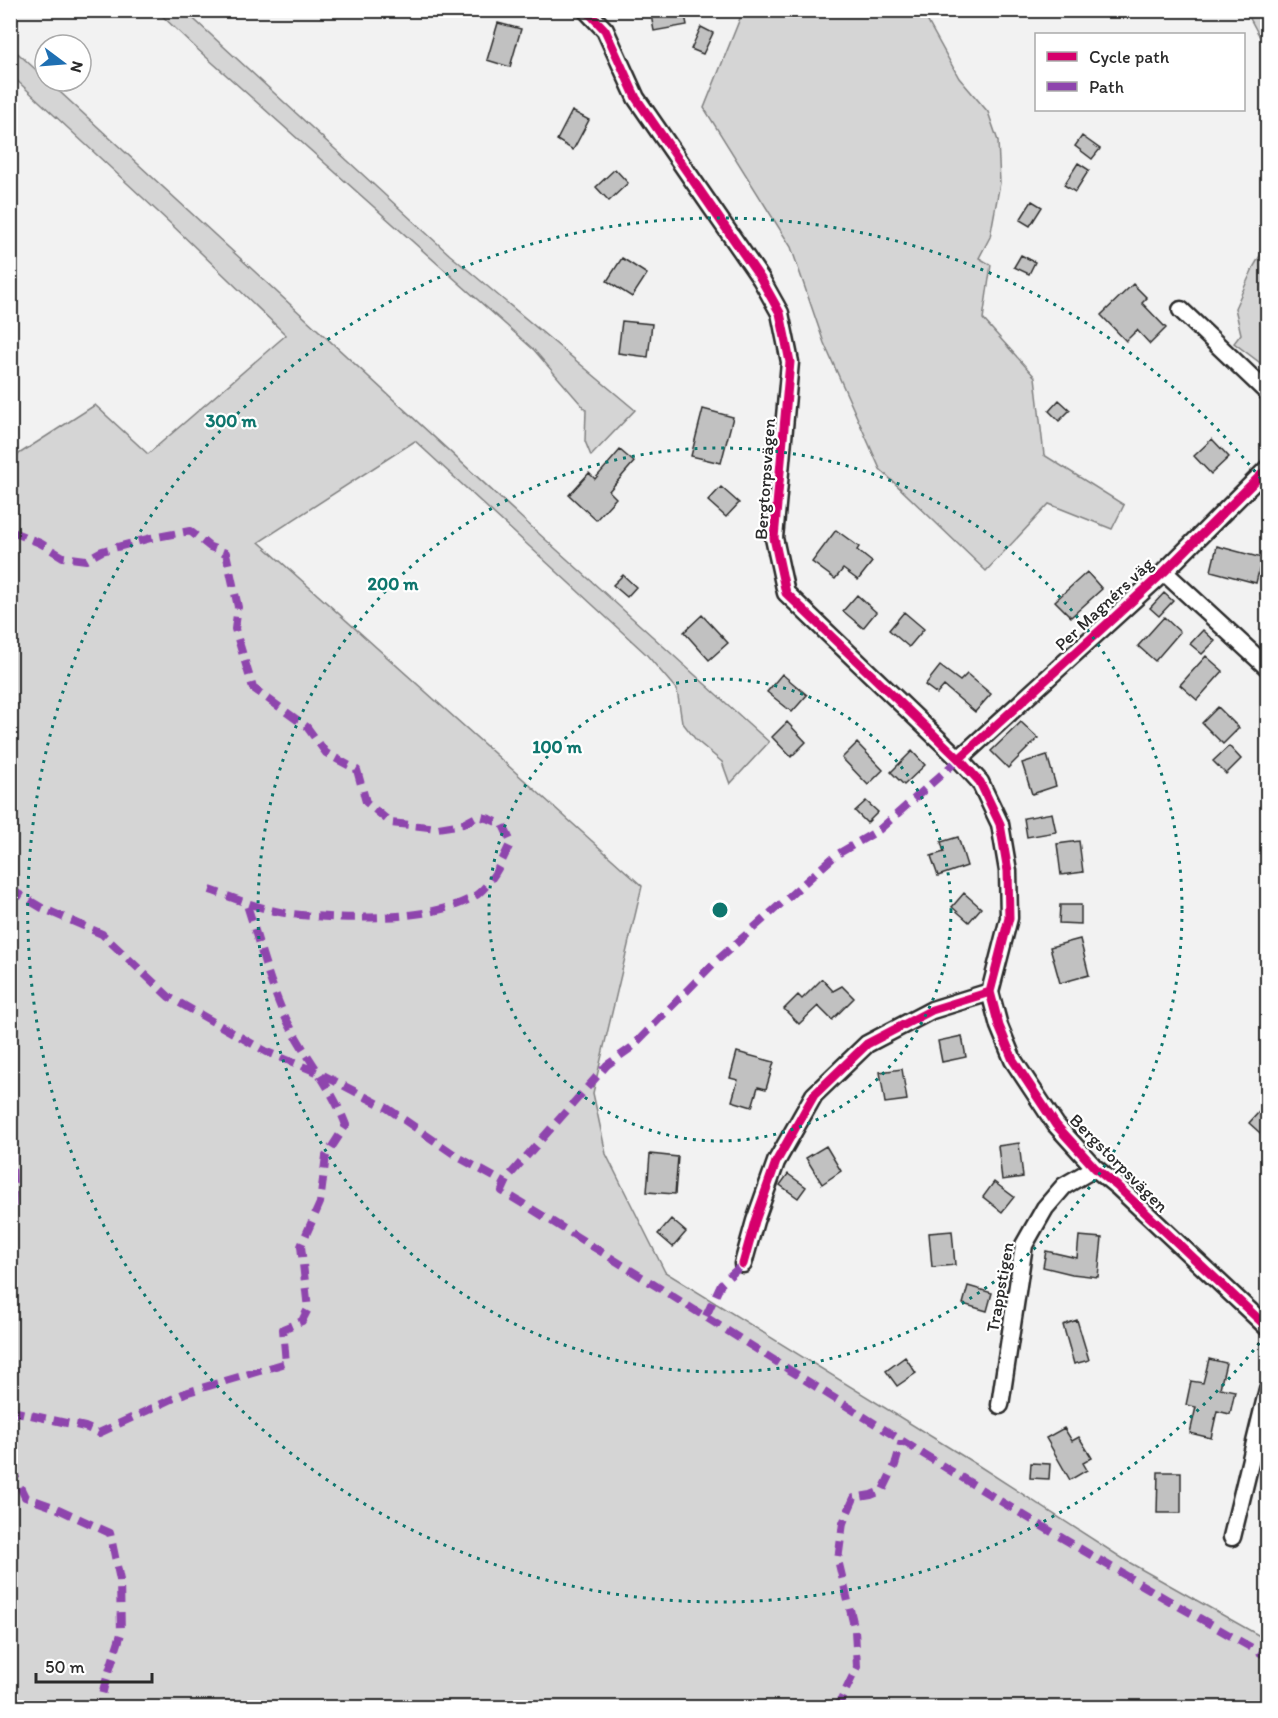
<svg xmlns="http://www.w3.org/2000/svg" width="1278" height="1718" font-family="Itim,sans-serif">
	<rect width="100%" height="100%" fill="#f2f2f2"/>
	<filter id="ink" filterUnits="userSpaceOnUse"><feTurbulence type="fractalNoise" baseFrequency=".0167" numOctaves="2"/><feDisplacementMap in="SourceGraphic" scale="12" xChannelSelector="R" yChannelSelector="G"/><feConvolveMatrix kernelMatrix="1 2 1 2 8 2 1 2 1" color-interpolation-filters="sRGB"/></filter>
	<g filter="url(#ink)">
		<!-- green -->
		<path fill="#d5d5d5" stroke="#808080" stroke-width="1.5" d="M157,11H185L450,255L635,410L591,456L585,441L586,410L534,350L196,48Z
			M743,11H922L959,78L988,112L998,141L1000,183L990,237L979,258L991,265L983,319L1035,377L1044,455L1124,505L1112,529L1049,504L986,571L880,469L824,343L791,247L704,108Z
			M1246,11H1267V50Z
			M10,46L45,78V81H48L525,521L769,742L730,784L722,762L696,740L682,722L677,690L646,654L415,441L259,542L642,886L593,1093L606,1154L665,1272L979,1466L1125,1560L1267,1640V1707H11V459L95,405L148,454L286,335L171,224L11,75Z
			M1267,244V368L1234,343L1241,334L1235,308L1254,266Z"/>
		<!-- building -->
		<path fill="#c1c1c1" stroke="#2b2b2b" stroke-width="1.5" d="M650,10H684L687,25L654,31Z
			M498,23L521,29L510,67L487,60Z
			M701,27L713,33L703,54L691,49Z
			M572,111L589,120L573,150L557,140Z
			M1082,136L1100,149L1092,159L1075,146Z
			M1078,163L1089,170L1075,192L1064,185Z
			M615,169L628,183L609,201L596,187Z
			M1032,201L1042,207L1030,226L1020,220Z
			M1021,255L1035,262L1029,274L1014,267Z
			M622,258L647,274L632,297L607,281Z
			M1133,284L1147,298L1142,303L1166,328L1150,344L1137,330L1126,341L1101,315Z
			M622,321L652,324L648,357L618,353Z
			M1059,400L1070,410L1059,421L1049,411Z
			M703,409L733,417L721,463L691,456Z
			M1212,439L1229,457L1211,474L1194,456Z
			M620,450L634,462L609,491L616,498L596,520L569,495L589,473L595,479Z
			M721,487L739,503L726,517L708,501Z
			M836,530L859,547L857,550L872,562L858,580L843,569L835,579L812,562Z
			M1217,546L1262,558L1256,583L1211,571Z
			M1087,572L1102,589L1071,617L1055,601Z
			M623,575L636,587L627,597L613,585Z
			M1164,593L1173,601L1159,616L1150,608Z
			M857,595L876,612L863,628L843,611Z
			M904,612L924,629L909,647L889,630Z
			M702,615L728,643L709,660L684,632Z
			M1164,617L1180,632L1155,661L1138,646Z
			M1203,630L1215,641L1202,654L1190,644Z
			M1206,656L1223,671L1197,700L1180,685Z
			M940,666L960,681L967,674L991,694L975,712L944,686L937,694L925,685Z
			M782,674L807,695L792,712L767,692Z
			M1218,707L1239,728L1223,744L1202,723Z
			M787,722L806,742L791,757L772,737Z
			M1021,722L1038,738L1008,768L991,751Z
			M857,743L883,770L868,785L842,758Z
			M1229,746L1241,759L1226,774L1213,761Z
			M912,751L925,765L904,785L891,772Z
			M1047,755L1056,786L1032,794L1022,763Z
			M866,801L878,812L867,823L855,811Z
			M1052,813L1056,832L1027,837L1024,818Z
			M958,837L967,866L938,876L931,856L944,852L941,842Z
			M1079,841L1083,872L1061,875L1057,844Z
			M964,893L981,908L969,922L952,907Z
			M1060,905H1081V924L1059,923Z
			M1080,939L1089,975L1060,983L1050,947Z
			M822,979L833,991L842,986L854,998L832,1020L818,1006L799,1024L784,1009L798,995L802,999Z
			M962,1036L966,1057L942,1062L938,1041Z
			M737,1052L774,1062L766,1089L758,1087L752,1107L732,1101L738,1080L730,1078Z
			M902,1069L907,1100L885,1103L880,1072Z
			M1268,1102V1140L1249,1123Z
			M1019,1143L1023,1177L1002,1180L998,1146Z
			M826,1146L841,1171L822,1184L806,1158Z
			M650,1154L678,1157L675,1194L647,1192Z
			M788,1174L806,1187L798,1198L780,1185Z
			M994,1182L1014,1197L1002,1212L983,1197Z
			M671,1219L686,1232L673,1247L658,1234Z
			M952,1231L955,1265L932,1267L929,1233Z
			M1079,1236L1102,1238L1098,1277L1072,1274L1043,1267L1046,1251L1077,1258Z
			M968,1286L992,1293L987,1311L963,1304Z
			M1077,1320L1089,1360L1074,1364L1063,1325Z
			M905,1357L916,1373L897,1386L886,1371Z
			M1209,1359L1226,1363L1220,1388L1235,1391L1230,1414L1217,1411L1211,1438L1190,1433L1196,1407L1186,1405L1191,1381L1203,1383Z
			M1064,1428L1072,1441L1079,1437L1092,1458L1083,1463L1087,1470L1070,1480L1046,1438Z
			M1031,1463L1050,1464L1049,1479L1030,1478Z
			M1158,1472H1181V1513H1157Z"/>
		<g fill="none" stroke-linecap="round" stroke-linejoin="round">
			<defs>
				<path id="minor" d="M586,10L605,30L636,98L761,279L780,313L790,362L774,538L786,593L959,759L980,782L1000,824L1008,871L1009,918L990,992
					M1181,310L1268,393
					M1164,572L1268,668
					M959,759L1164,572L1268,468
					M990,992L999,1026L1013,1060L1056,1125L1095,1168L1117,1186L1268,1328
					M743,1264L755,1221L776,1162L814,1095L867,1044L932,1010L990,992
					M1000,1405L1024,1245L1045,1208L1064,1186L1095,1168
					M1232,1537L1268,1389"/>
			</defs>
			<!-- minor casing -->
			<use href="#minor" stroke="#2b2b2b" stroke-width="21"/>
			<!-- minor -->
			<use href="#minor" stroke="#fff" stroke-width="16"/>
			<!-- quiet -->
			<path stroke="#8e44ad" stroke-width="8" stroke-dasharray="15 8" stroke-linecap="butt" d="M10,531L40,543L63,557L86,560L102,551L151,538L190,531L210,547L226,553L238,607L235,629L253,688L307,727L326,753L357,770L366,802L391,823L438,828L463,824L478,816L490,819L503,825L511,842C503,859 494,880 479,893C441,923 332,920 285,913C260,909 234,898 210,890
				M959,759L879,830L836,855L713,964L631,1048L607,1065L509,1176L502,1191C636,1272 768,1357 901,1440C1021,1515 1144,1587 1268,1657
				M10,889L42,908L102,934L169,997L267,1052L317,1072L387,1108L458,1157L505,1183
				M10,1031V1044
				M10,1100L13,1190L10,1297
				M706,1316L721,1284L743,1264
				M10,1417L17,1412L85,1427L99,1433L185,1393L286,1363L283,1329L302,1321L308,1309L301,1246L320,1203L326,1156L346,1125C330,1082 296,1046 279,1003C266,971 257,935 246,902
				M10,1466L25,1497L56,1508L110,1533L120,1580L121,1634L104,1687L99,1708
				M833,1708L841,1700L857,1667L855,1630L838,1560L843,1523L854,1498L871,1495L883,1490L895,1465L902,1441"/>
			<defs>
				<path id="cycleway" d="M586,10L605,30L636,98L761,279L780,313L790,362L774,538L786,593L959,759L980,782L1000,824L1008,871L1009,918L990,992
					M959,759L1164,572L1268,468
					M990,992L999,1026L1013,1060L1056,1125L1095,1168L1117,1186L1268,1328
					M743,1264L755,1221L776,1162L814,1095L867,1044L932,1010L990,992"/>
			</defs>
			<!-- cycleway casing -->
			<use href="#cycleway" stroke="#fff" stroke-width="13"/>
			<!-- cycleway -->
			<use href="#cycleway" stroke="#d6006c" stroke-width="9"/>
		</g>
	</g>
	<!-- distance rings -->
	<g fill="none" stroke="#0f766e" stroke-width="3" stroke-dasharray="3 6">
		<circle cx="720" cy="910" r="231"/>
		<circle cx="720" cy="910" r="462"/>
		<path d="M1265 1336A692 692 0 1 1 1265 484"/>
	</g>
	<g text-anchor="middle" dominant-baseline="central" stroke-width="4.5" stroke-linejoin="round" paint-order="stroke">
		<!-- street labels -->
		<g font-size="18" fill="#2b2b2b" stroke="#fff">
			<text transform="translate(765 479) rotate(-86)">Bergtorpsvägen</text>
			<text transform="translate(1104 604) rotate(-43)">Per Magnérs väg</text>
			<text transform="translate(1119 1163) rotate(45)">Bergstorpsvägen</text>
			<text transform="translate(1000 1287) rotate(-80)">Trappstigen</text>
		</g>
	</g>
	<circle cx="720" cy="910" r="9" fill="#0f766e" stroke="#fff" stroke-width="3"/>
	<g font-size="18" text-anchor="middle" font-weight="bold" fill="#0f766e" stroke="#fff" stroke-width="4.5" stroke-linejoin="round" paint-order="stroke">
		<text x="231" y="427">300 m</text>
		<text x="393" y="590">200 m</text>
		<text x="557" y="753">100 m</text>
	</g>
	<!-- margin -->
	<rect width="1278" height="1718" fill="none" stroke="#fff" stroke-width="36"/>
	<rect x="18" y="18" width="1242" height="1682" fill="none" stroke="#2b2b2b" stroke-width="2" filter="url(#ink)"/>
	<!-- legend -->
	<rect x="1035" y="33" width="210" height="78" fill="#ffffff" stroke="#aaaaaa" stroke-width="1.5"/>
	<rect x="1047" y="52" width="30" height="9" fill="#d6006c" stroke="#aaaaaa" stroke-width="1.5"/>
	<text x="1089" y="63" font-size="18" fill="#2b2b2b">Cycle path</text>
	<rect x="1047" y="82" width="30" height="9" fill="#8e44ad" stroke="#aaaaaa" stroke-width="1.5"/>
	<text x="1089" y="93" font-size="18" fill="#2b2b2b">Path</text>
	<!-- north arrow -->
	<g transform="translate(63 63) rotate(106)"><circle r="28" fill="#ffffff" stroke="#aaaaaa" stroke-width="1.5"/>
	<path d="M0-4.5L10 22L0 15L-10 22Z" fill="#1f6fb2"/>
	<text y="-9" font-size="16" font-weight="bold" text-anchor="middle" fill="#2b2b2b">N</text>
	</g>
	<!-- scale -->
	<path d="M36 1673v9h116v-9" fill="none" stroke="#2b2b2b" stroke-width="3"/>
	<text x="45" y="1673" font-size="18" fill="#2b2b2b" stroke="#ffffff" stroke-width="4.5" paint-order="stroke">50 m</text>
</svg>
